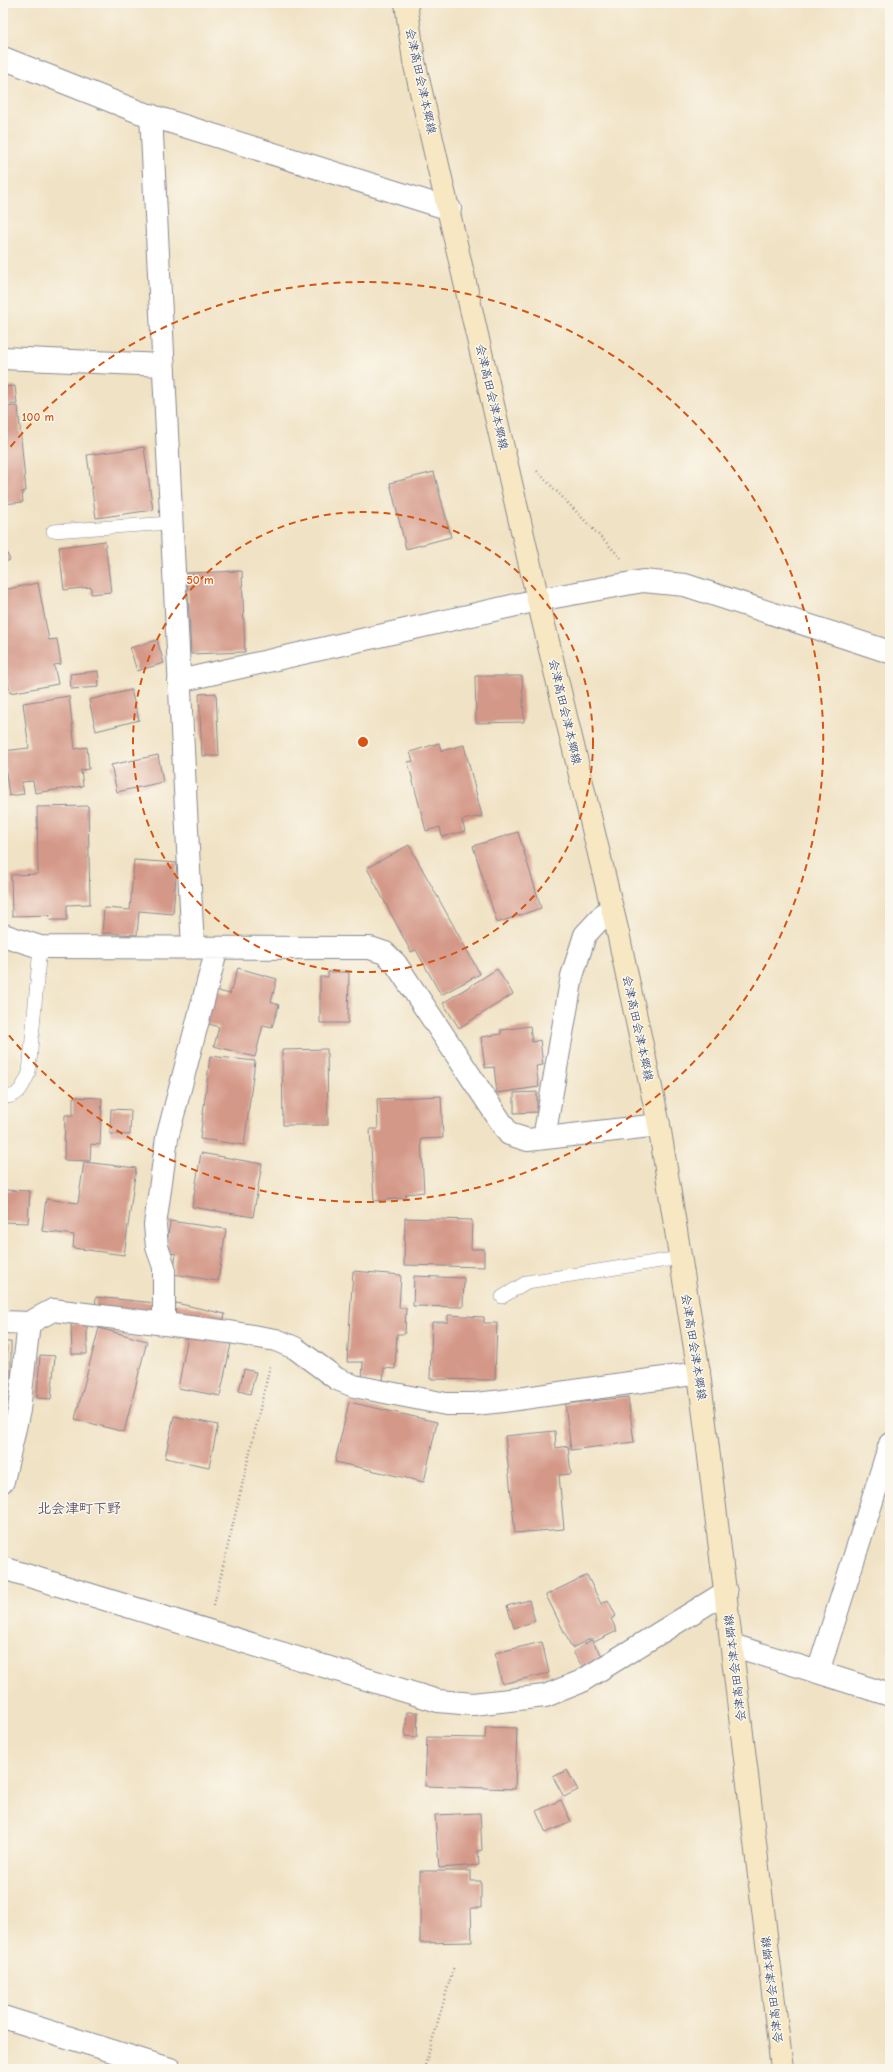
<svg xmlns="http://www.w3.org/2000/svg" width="893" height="2072" font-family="'Comic Neue','Klee One',sans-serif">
	<rect width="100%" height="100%" fill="#fbf7ec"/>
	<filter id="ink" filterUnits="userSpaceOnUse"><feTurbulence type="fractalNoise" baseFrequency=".025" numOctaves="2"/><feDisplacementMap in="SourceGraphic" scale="8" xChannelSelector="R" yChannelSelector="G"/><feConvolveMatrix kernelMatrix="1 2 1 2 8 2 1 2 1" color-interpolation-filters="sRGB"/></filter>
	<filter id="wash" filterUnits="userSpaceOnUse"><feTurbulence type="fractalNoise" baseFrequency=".012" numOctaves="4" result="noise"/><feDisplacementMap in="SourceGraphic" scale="16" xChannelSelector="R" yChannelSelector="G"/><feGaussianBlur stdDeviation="0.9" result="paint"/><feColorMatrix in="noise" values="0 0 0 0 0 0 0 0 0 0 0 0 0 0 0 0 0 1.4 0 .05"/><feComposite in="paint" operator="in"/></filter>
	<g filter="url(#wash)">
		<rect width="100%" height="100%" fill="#f0e2c4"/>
		<g id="blocks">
			<!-- building -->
			<path fill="#d49888" d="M15,386L17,404L3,405V387Z
				M18,406L26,491L22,492L23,502L3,504V407Z
				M144,447L153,510L96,518L87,455Z
				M434,472L451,537L406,549L390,483Z
				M105,541L111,592L91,594V587L64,590L59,547Z
				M3,545L10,560L3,563Z
				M242,571L245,652L191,654L187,573Z
				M38,583L49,640L57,639L61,664L54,665L58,684L10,693L3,656V590Z
				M157,640L164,663L137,671L130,648Z
				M98,671L99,687L71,689L70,674Z
				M475,676H522L524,722L476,723Z
				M131,690L139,720L96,731L89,700Z
				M216,693L219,756H202L199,694Z
				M69,696L75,749L87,747L89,769L81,770L83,786L35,793L33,781L22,782L24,794L9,796L3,751L29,748L23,703Z
				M439,743L441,751L464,745L482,816L462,820L465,831L442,837L440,827L426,831L408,762L413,761L410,752Z
				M158,755L163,782L117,792L111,765Z
				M88,806L90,904L67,905V920H49L50,915L12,916L11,875L38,874L37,807Z
				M518,832L541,908L497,923L473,846Z
				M409,845L480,974L441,995L416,950L411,952L367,868Z
				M134,860L177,863L173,914L139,911L137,935L102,933L104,908L130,910Z
				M238,968L277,979L271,1002L279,1005L272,1027L263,1025L255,1057L214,1046L219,1027L205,1023L214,990L230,994Z
				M497,969L513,994L459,1028L443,1003Z
				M328,972H349L348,1023H320V977H328Z
				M530,1026L532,1042L540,1040L543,1065L536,1066L539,1087L497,1093L494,1067L485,1068L481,1037L501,1034V1030Z
				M327,1049L328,1125H283L282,1050Z
				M210,1056L255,1061L244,1145L200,1139Z
				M537,1092V1112L514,1113V1093Z
				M441,1096L443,1138L421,1139L424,1192L406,1194V1198L374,1201L370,1129H378L377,1099Z
				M73,1097L102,1098L100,1145L91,1144L90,1161L64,1160L65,1115H73Z
				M111,1109L131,1110L130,1135L110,1134Z
				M201,1153L262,1164L253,1217L192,1207Z
				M84,1162L136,1168L124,1255L73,1248L74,1235L42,1231L46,1199L78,1203Z
				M3,1190L30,1191L28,1223L3,1222Z
				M405,1218L472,1220L471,1249H484V1267L404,1265Z
				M170,1221L226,1229L218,1281L173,1274L176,1254L166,1252Z
				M353,1271L401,1275L399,1308H406L405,1334H397L395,1369L384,1368L383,1381L362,1380L363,1362H347Z
				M414,1276L464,1278L463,1307L413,1306Z
				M96,1297L156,1303L155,1314L95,1308Z
				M176,1303L225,1314L222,1326L173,1315Z
				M448,1315L484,1317V1323H497L495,1380L430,1379L432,1322H448Z
				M71,1324H87V1354H72Z
				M99,1328L147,1341L124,1432L75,1419Z
				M188,1336L231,1344L220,1396L178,1388Z
				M3,1342H11V1380L3,1379Z
				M40,1355L55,1356L51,1399L37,1398Z
				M244,1369L256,1372L250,1394L239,1391Z
				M628,1397L634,1442L571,1450L565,1404Z
				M349,1402L437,1422L424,1482L335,1462Z
				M174,1416L218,1425L209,1467L165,1458Z
				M555,1431L556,1448L568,1446L571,1474L559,1475L564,1529L515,1533L505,1436Z
				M587,1575L601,1604L608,1600L616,1616L611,1619L617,1631L594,1642L592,1638L572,1648L546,1595Z
				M529,1600L535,1621L514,1628L507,1606Z
				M591,1640L603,1657L584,1669L573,1652Z
				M542,1642L549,1673L502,1684L495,1653Z
				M407,1712H418L417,1737L405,1736Z
				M486,1727L517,1728L515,1789L425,1786L427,1737L485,1738Z
				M567,1770L578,1790L564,1797L553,1777Z
				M561,1800L571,1822L546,1833L536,1811Z
				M480,1813L482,1850L478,1851L479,1865L439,1868L435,1815Z
				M420,1871H471V1881H481V1908H471L472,1942L420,1943Z"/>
		</g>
	</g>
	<g filter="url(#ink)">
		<use href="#blocks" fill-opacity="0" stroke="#868891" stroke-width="1"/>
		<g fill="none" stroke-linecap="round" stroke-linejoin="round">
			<defs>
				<path id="lane" d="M53,531L171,523
					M3,1097C19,1098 23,1086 29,1073L40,947
					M502,1297L527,1282L680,1258"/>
				<path id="street" d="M3,58L139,112L450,209
					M151,115L193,948
					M3,358L163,365
					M179,681L538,600L643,581L685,585L890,652
					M3,935L40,947L370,948L385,953L396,964L509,1134L528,1140L659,1125
					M544,1138L572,976L585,935L611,907
					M3,1322L29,1323L53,1310L229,1332L276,1340L295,1348L337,1379L354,1386L446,1404H475L503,1401L699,1373
					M164,1323V1267L157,1247L155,1225L167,1138L217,948
					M3,1481L19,1410L29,1323
					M3,1568L438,1701L473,1704L545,1696L580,1682L726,1592
					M732,1645L890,1695
					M818,1672L890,1444
					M3,2017L170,2069"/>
				<path id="secondary" d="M406,3L414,61L538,600L618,933L659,1125L699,1373L782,2069"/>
			</defs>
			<!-- lane casing -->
			<use href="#lane" stroke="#868891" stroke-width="14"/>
			<!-- street casing -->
			<use href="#street" stroke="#868891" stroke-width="24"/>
			<!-- secondary casing -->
			<use href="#secondary" stroke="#868891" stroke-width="24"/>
			<!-- path -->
			<path stroke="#868891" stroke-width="2.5" stroke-dasharray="1 3" stroke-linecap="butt" d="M537,471L621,558
				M214,1605L270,1366
				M424,2069L454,1966"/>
			<!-- lane -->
			<use href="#lane" stroke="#fff" stroke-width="13"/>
			<!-- street -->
			<use href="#street" stroke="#fff" stroke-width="22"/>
			<!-- secondary -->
			<use href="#secondary" stroke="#f7e8c3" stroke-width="22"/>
		</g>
	</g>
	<!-- distance rings -->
	<g fill="none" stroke="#d45514" stroke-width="2" stroke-dasharray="7 5">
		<circle cx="363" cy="742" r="230"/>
		<path d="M3 456A460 460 0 1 1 3 1028"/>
	</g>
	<g text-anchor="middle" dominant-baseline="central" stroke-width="3" stroke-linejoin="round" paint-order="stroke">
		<!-- street labels -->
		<g font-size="12" fill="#1b2f5e" stroke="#fbf7ec">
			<text transform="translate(421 81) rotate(78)">会津高田会津本郷線</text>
			<text transform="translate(492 397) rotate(77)">会津高田会津本郷線</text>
			<text transform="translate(565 712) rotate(77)">会津高田会津本郷線</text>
			<text transform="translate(638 1028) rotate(78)">会津高田会津本郷線</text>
			<text transform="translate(694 1347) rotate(81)">会津高田会津本郷線</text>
			<text transform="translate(735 1668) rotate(-97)">会津高田会津本郷線</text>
			<text transform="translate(772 1990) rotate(-97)">会津高田会津本郷線</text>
		</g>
		<!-- quarter labels -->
		<g font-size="14" font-weight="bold" fill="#5c546d" stroke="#fbf7ec">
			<text x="79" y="1508">北会津町下野</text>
		</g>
	</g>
	<circle cx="363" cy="742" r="6" fill="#d45514" stroke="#fbf7ec" stroke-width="2"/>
	<g font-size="12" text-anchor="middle" font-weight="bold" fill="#d45514" stroke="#fbf7ec" stroke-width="3" stroke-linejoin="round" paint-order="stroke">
		<text x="38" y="421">100 m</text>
		<text x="200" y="584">50 m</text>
	</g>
	<!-- margin -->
	<rect width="893" height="2072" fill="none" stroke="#fbf7ec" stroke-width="16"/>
</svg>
